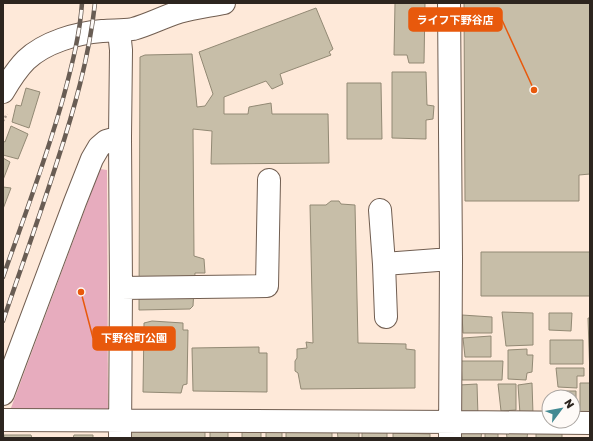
<svg xmlns="http://www.w3.org/2000/svg" width="593" height="441" font-family="'Golos Text','Noto Sans JP',sans-serif">
	<rect width="100%" height="100%" fill="#fee9d9"/>
	<!-- green -->
	<path fill="#e7acbe" d="M100,169L107,170L108,415L8,416Z"/>
	<!-- building -->
	<path fill="#c7bea8" stroke="#928974" d="M395,3H425L424,63H409L407,55H394Z
		M464,3H590V174L579,175V201H465Z
		M316,8L333,49L329,52L331,55L280,74L283,84L272,89L266,81L224,97V114H248L249,107L271,103L272,114H328L329,163L211,164L212,131L193,129L194,256L204,259L205,273H195L193,306L190,309L139,310L140,57L145,55L192,54L197,107L205,106L213,94L199,52Z
		M392,72H426L427,105L434,106L433,119L426,120V139L392,138Z
		M347,83H381L382,139H347Z
		M26,88L40,92L29,128L12,122L16,105L21,106Z
		M11,126L28,134L18,159L3,155V141L5,142Z
		M3,158L10,162L3,180Z
		M3,187L11,188L3,209Z
		M331,201H339L341,204L355,205L358,343L406,344V349L415,350V388L301,389L298,373L295,371V361L297,358V349L307,348L306,342L313,343L310,205H326Z
		M481,252H590V296H481Z
		M502,312L533,313V345L506,346Z
		M549,313H572L571,331L549,330Z
		M462,315L492,317V333H463Z
		M588,318H590V377Z
		M152,321L183,323V330H188L187,384L183,385L181,393L143,392L144,323Z
		M491,336V357H465L463,338Z
		M550,340H583V364H550Z
		M259,347V353H267V392L193,391L192,348Z
		M527,349V355H533L532,372L527,373L526,380L508,379V350Z
		M461,361H503L502,380H462Z
		M556,368H584V376H577V388L558,387Z
		M532,383L533,414H520L518,385Z
		M580,383H590V412H580Z
		M477,384L478,416L461,414L459,385Z
		M498,384H516V410L501,411Z
		M557,391H576V411H573V397H557Z
		M228,428V438H210V430Z
		M261,429V438H242V430Z
		M337,429L359,430V438H338Z
		M461,429H482L481,438H461Z
		M562,429V438H536V431Z
		M205,430V438H131L130,431Z
		M332,430V438H286V431Z
		M498,430V438H485V431Z
		M506,430H528L527,438H507Z
		M282,431V438H266V432Z
		M362,431H387V438H362Z
		M393,433L430,434V438H393Z
		M4,435H31L32,438H4Z
		M74,435H93V438H73Z"/>
	<g fill="none" stroke-linecap="round" stroke-linejoin="round">
		<defs>
			<path id="minor" d="M449,3L451,259L450,438
				M119,31L121,50L120,137L121,288L120,438
				M3,92C10,80 17,69 26,60C45,42 77,33 102,31C113,30 122,31 133,29C148,25 163,17 179,12C193,8 209,6 224,3
				M380,210L384,264
				M121,288L267,286L269,180
				M386,317L384,264L451,259
				M3,394L75,202L92,159L99,147L106,141L120,137
				M3,420L461,422L590,423"/>
		</defs>
		<!-- minor casing -->
		<use href="#minor" stroke="#715e51" stroke-width="24"/>
		<!-- path -->
		<path stroke="#ac9c90" stroke-width="2.5" stroke-dasharray="2 2" stroke-linecap="butt" d="M3,121L7,114"/>
		<!-- minor -->
		<use href="#minor" stroke="#fff" stroke-width="22"/>
		<defs>
			<path id="rail" d="M3,277C24,217 47,157 64,95C72,65 80,34 82,3
				M3,321C21,268 40,215 57,162C74,110 89,58 95,3"/>
		</defs>
		<!-- rail casing -->
		<use href="#rail" stroke="#695d54" stroke-width="4.5"/>
		<!-- rail -->
		<use href="#rail" stroke="#fefaf7" stroke-width="3" stroke-dasharray="9" stroke-linecap="butt"/>
	</g>
	<!-- callouts -->
	<path fill="none" stroke="#e8590c" stroke-width="1.5" d="M534 90L502 20M81 292L93 338"/>
	<g fill="#e8590c" stroke="#fefaf7" stroke-width="1.5">
		<circle cx="534" cy="90" r="4"/>
		<circle cx="81" cy="292" r="4"/>
	</g>
	<g fill="#e8590c" stroke="#e8590c" stroke-width="1.5">
		<rect x="409" y="8" width="93" height="23" rx="4"/>
		<rect x="93" y="327" width="82" height="23" rx="4"/>
	</g>
	<g font-size="11" text-anchor="middle" font-weight="bold" fill="#fff">
		<text x="455" y="24">ライフ下野谷店</text>
		<text x="134" y="342">下野谷町公園</text>
	</g>
	<!-- border -->
	<rect width="593" height="441" fill="none" stroke="#2d251f" stroke-width="8"/>
	<!-- north arrow -->
	<g transform="translate(561 409) rotate(58)"><circle r="19" fill="#fefaf7" stroke="#aaa5a1"/>
	<path d="M0-3L7 15L0 10L-7 15Z" fill="#438a93"/>
	<text y="-6" font-size="11" font-weight="bold" text-anchor="middle" fill="#2d251f">N</text>
	</g>
</svg>
